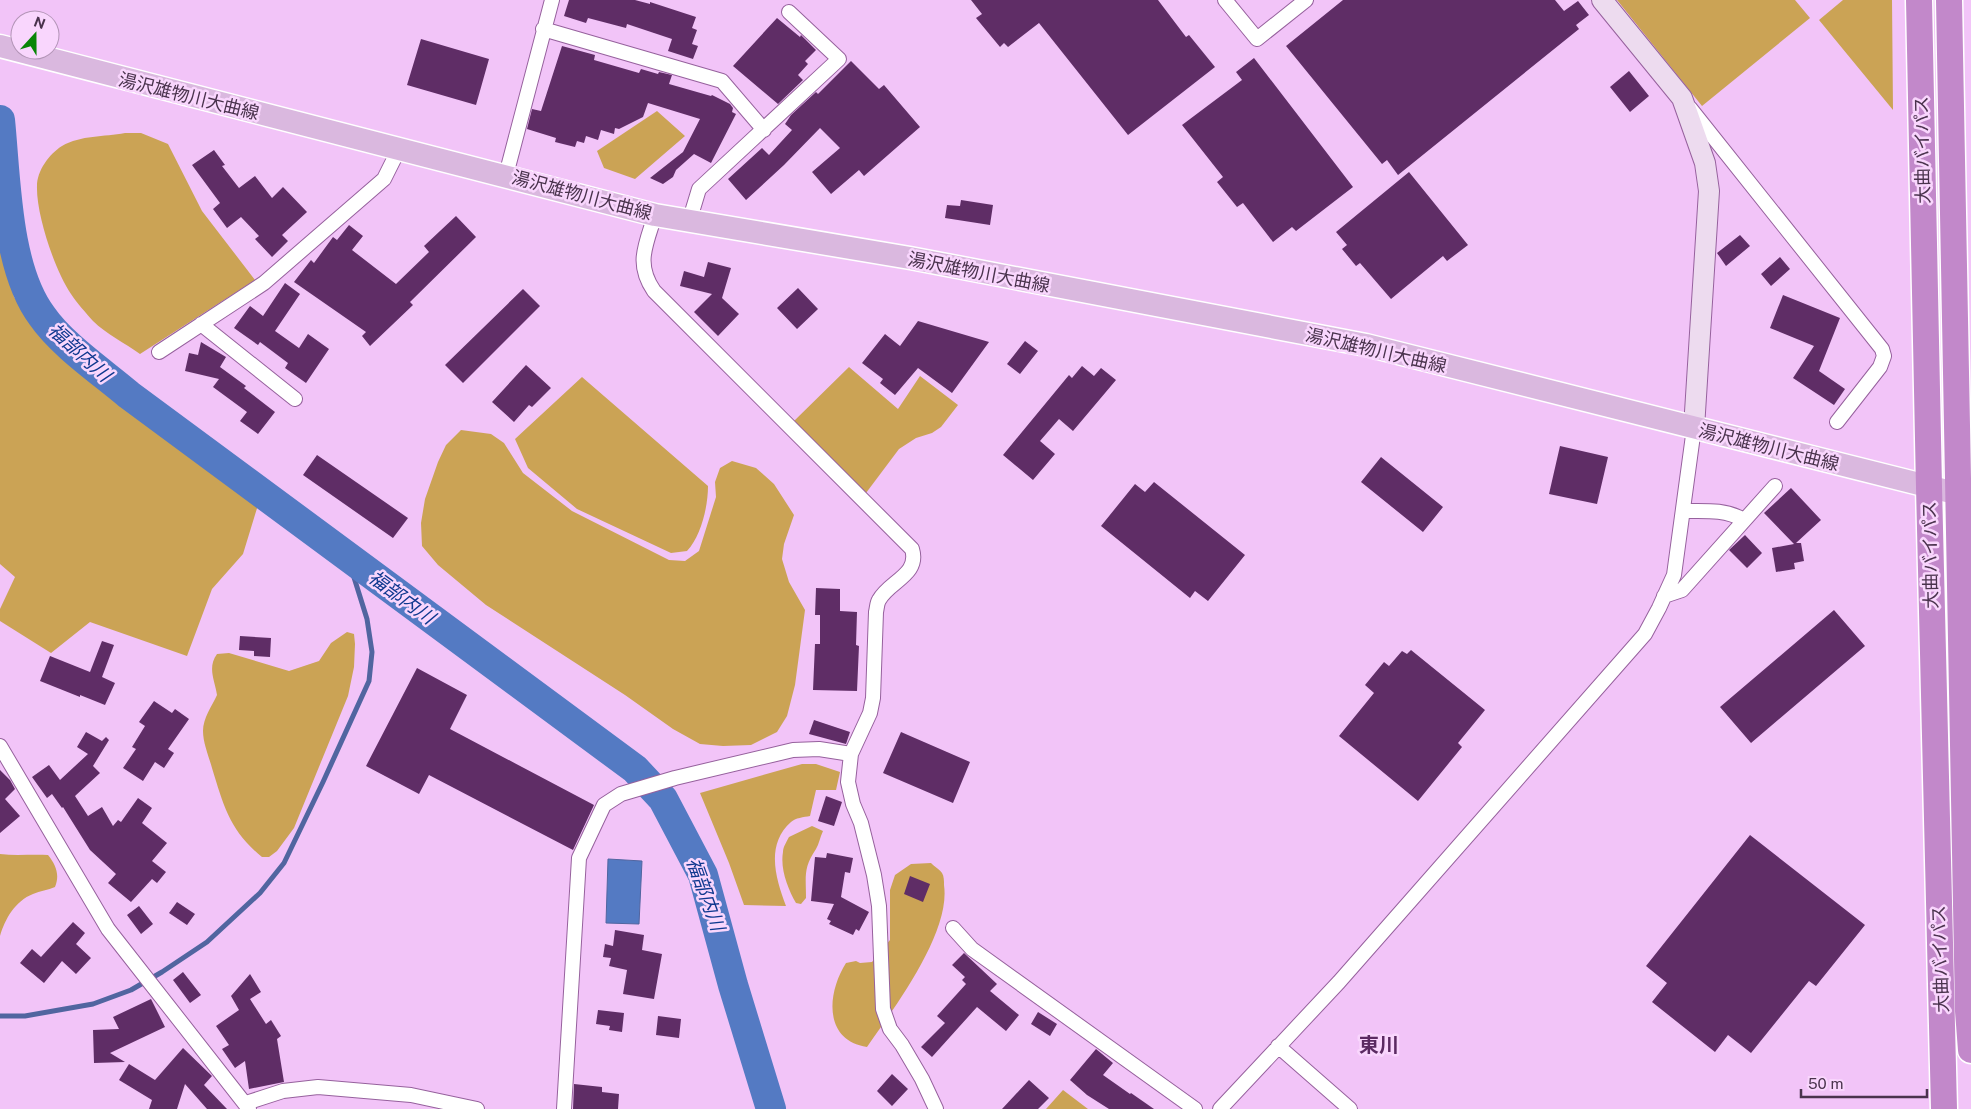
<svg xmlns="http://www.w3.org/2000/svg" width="1971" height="1109" font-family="'Public Sans','Noto Sans JP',sans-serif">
	<rect width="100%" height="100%" fill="#f2c4f8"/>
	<!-- green -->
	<path fill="#cba355" d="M1617,0H1795L1810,18L1702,106Z
		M1843,0H1892L1893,110L1819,20Z
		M657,111L685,136L635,179L604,168L597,151Z
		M125,133H141L168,144L202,211L255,280L140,354C125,343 106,334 93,321C86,313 77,303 71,294C55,271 36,214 37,186C37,171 49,154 62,146C81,135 104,137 125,133Z
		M0,196L14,297L58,354L258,505L243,554L212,589L187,656L90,622L51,653L0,621V609L15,577L0,564Z
		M849,367L898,409L920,376L958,405L941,427L932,433L916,438L899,449L866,493L794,421Z
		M582,377L708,486C708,507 701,536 687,551L671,553L577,509L528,468L515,439Z
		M461,430L491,434L504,443L523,473L572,511L669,560L685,561L699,551L716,497L715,482L720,468L732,461L756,468L774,484L794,515L784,544L782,559L789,582L805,610L795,685L787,716L777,732L751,745L723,746L700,744L673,729L625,695L486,605L438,565L422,546L421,523L425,499L438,462L446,445Z
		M347,632L354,634L355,644L354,667L348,696L294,828L277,851L269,857H262C230,831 224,807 212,768C209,757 203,743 203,731C203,718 212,706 217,695C215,680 207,668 217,654L229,653L289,671L319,661L331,643Z
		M802,764H816L840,772L836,790H816L810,816C804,817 795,818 791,822C765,845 776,879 786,906L744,905L729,863L700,793Z
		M812,826L823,831C820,837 819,844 816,849C803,868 806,877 806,898L801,904L796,903C788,889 780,869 783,852C783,847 787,841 789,837Z
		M0,854C16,856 32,854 48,855C56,865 60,875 55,887C48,890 40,891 33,894C15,901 5,919 0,936Z
		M931,863C934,866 940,870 942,873C944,876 944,881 944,885C951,933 894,1008 867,1047C823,1040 827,993 846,963L856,961L860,963L872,962L890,940V890L895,875L911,864Z
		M1063,1090L1088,1109H1046Z"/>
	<!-- water -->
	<path fill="#547ac3" stroke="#5165a0" d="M608,859L642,861L639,924L606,923Z"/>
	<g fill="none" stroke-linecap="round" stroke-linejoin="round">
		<!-- stream -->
		<path stroke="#5165a0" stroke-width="5" d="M0,1016H25L93,1004L131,990L162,972L207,942L260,893L284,863L323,782L369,681L372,652L367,619L347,555"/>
		<!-- river -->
		<path stroke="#547ac3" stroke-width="30" d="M0,120C6,179 6,268 42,316C62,345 102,372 129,395L635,769L663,799L703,875L733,985L771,1109"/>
	</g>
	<!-- building -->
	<path fill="#5f2d66" d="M569,0H635L650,4V2L696,17L692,28L697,30L692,44L698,46L693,59L668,51L672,39L627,24L626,28L588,18L586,23L564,16Z
		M971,0H1158L1186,37L1189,35L1215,67L1128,135L1039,23L1008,47L1004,43L1000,47L976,18L982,14Z
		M1343,0H1555L1564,11L1578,1L1589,15L1576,25L1579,29L1398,175L1387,160L1382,164L1286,46Z
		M777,18L800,37L801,35L816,50L805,61L808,64L798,75L803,80L778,104L733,66Z
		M421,39L489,59L476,105L407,85Z
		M562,46L595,55L594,60L639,73L641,69L658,74L659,72L672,75L669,84L711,96L712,95L730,104L733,108L732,112L736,114L711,163L694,154L676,170L673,177L663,184L650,178L683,152L682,154L700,119L648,103L643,117L619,129L615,128L614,134L601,130L598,140L586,136L584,143L577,141L575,147L555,142L556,138L527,129L532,109L541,111Z
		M1254,58L1353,187L1296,231L1292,227L1273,242L1243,203L1237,207L1217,182L1223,177L1182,125L1242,80L1236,72Z
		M851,61L879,89L884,85L920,127L864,176L859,170L831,194L812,172L840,148L820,128L784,165L746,200L728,179L762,148L769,155L792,130L785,124L791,115L816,92L818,94Z
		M1629,71L1649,96L1630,112L1610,87Z
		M214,150L225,165L222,166L239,188L255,176L272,198L283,187L307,212L282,235L288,241L272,257L255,239L259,236L241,217L227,228L213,209L220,203L192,165Z
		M1409,172L1468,245L1447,261L1443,256L1391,299L1360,263L1356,266L1342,249L1347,245L1336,232Z
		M961,200L993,205L990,225L945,218L947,205L960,206Z
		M456,216L476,237L410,302L413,305L370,346L362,336L366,332L294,282L311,260L314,263L333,237L337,240L349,225L363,236L352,250L396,284L429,252L424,246Z
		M1740,235L1750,246L1726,266L1717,253Z
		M1780,257L1790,269L1771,286L1761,274Z
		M708,262L731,268L722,298L739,314L718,336L694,312L712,294L680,286L684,271L704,277Z
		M285,283L300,294L275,331L299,348L308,334L329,349L306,383L285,368L288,363L260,342L258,345L234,328L250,306L263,316Z
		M798,288L818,309L797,329L777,308Z
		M523,289L540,306L463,383L445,365Z
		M1783,295L1840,318L1819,371L1845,389L1834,405L1793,378L1814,346L1770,328Z
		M918,321L989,342L952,393L918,368L895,395L880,383L883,379L862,363L885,334L900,346Z
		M1025,341L1038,351L1020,374L1007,364Z
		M201,342L226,357L220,367L246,386L244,388L275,412L258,434L240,421L247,412L213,387L219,379L185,371L189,353L198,355Z
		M526,365L551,388L532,407L529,405L514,422L492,402Z
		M1082,366L1094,376L1101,368L1116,380L1073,431L1059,419L1040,441L1055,454L1033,480L1003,455L1069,375L1072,378Z
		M1560,446L1608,457L1597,504L1549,494Z
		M317,455L408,518L393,538L303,475Z
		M1381,457L1443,507L1423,532L1361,482Z
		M1154,482L1245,555L1208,601L1195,591L1190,598L1101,526L1135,484L1145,492Z
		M1791,488L1821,520L1796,543H1801L1804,561L1794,563L1795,569L1776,572L1772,548L1794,544L1764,513Z
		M1745,535L1762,553L1747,568L1729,550Z
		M816,588L840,589V611L857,612L856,645L859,646L857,691L813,690L815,644H820V615H815Z
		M1834,610L1865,646L1751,743L1720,707Z
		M240,636L271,638L270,657L254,656V651L239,650Z
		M102,641L114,645L102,677L115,683L105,705L80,695V697L40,681L50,656L90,672Z
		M1411,650L1485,710L1458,743L1462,747L1418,801L1339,736L1374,693L1365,685L1384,662L1389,666L1402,651L1407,654Z
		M417,668L467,695L450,729L594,805L573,850L429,775L419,794L366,766Z
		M154,701L172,713L175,709L189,719L168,749L174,753L164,768L155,762L143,781L123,768L136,749L132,747L145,726L139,722Z
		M814,720L850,732L846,744L809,734Z
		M86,732L102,741L106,737L109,740L93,766L100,773L75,796L88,816L102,807L113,826L118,820L121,822L138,798L152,808L142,823L167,843L152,861L166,872L157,883L152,879L131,902L108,883L116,874L90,850L63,807L62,808L52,794L47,798L32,777L49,765L60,780L88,754L77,747Z
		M901,732L970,762L953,803L883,773Z
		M0,770L10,780L15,789L5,799L20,816L0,833Z
		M826,796L842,802L834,826L818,821Z
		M1750,835L1865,925L1816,986L1809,981L1751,1053L1728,1035L1715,1052L1652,1002L1667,983L1646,966Z
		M827,853L853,858L850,873L845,872L841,897L869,912L859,931L856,929L853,935L829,924L831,921L827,919L834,904L811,901L815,857L826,858Z
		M910,876L930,884L923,902L904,894Z
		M177,902L195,914L187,925L169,913Z
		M139,906L153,924L141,934L127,915Z
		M73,922L85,933L76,944L91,958L76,974L62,961L44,983L20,963L32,949L41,957Z
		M615,930L644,935L642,950L662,954L654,999L623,994L627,970L609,966L611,958L603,957L605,944L613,946Z
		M964,953L997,984L990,991L1019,1015L1006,1031L977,1007L932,1057L921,1047L945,1023L937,1016L966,984L962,980L965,977L952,965Z
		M183,972L201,995L190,1003L173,980Z
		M250,974L261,992L250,999L266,1024L271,1020L281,1036L277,1039L284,1082L249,1089L245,1061L235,1068L222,1049L229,1045L216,1026L239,1010L231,996Z
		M151,999L165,1027L110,1053L125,1062L94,1063L93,1030L119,1029L113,1017Z
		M598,1010L624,1013L622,1032L609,1030L610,1026L596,1024Z
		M1038,1012L1057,1024L1050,1036L1031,1024Z
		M658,1016L681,1019L679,1038L656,1035Z
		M183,1048L212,1076L204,1085L227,1109H207L185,1084L177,1109H149L152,1100L119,1080L129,1064L155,1080Z
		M1096,1049L1113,1063L1103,1075L1130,1094L1131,1093L1154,1109H1109L1087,1095L1070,1080Z
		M892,1074L908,1089L892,1106L877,1091Z
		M1029,1080L1049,1098L1038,1109H1002Z
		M574,1084L602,1087V1092L619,1094L618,1109H573Z"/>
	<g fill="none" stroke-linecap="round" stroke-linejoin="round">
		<defs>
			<path id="street" d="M1225,0L1257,39L1306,0
				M543,29L722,81L764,130
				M1690,108L1882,349L1884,356L1880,367L1837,422
				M506,175L552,0
				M655,215C646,245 635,263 654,291L912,549C920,575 889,581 879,600C877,603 877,608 876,612L873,698L870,713L851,754L848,782L853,804L861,823L874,875L879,906L883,1009L890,1029L902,1045L922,1079L936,1109
				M689,222L699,189L839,59L789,12
				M201,324L295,399
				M159,352L264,283L384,179L399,149
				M1683,511C1705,511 1725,509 1744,520
				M1664,596L1682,590L1775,486
				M0,746L108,929L249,1109
				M953,928L972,949L1195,1109
				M1278,1046L1350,1109
				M246,1103L283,1091L318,1087L411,1095L477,1109
				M564,1109L579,858L604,805L621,794L675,778L793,750L819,749L851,754
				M1220,1109L1339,982L1645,634L1659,608L1674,575L1694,428"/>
			<path id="secondary" d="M1602,0L1682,98L1705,163L1709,191L1694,428"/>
			<path id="primary" d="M0,46L655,215L910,258L1366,345L1959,494"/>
			<path id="highway" d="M1919,0L1929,487L1944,1109
				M1949,0L1968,1011L1971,1050"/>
		</defs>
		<!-- street casing -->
		<use href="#street" stroke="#96619d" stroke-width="16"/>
		<!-- secondary casing -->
		<use href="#secondary" stroke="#96619d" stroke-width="22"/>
		<!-- primary casing -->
		<use href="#primary" stroke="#fff" stroke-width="25"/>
		<!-- highway casing -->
		<use href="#highway" stroke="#fff" stroke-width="29"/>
		<!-- street -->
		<use href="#street" stroke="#fff" stroke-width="14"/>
		<!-- secondary -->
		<use href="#secondary" stroke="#eddbef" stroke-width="20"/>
		<!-- primary -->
		<use href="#primary" stroke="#dab8df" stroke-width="22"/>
		<!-- highway -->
		<use href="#highway" stroke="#c288ca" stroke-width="26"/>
	</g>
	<g text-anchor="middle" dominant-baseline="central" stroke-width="5" stroke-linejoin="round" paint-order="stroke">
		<!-- street labels -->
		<g font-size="18" fill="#4a334d" stroke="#f9d6fd">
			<text transform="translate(189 96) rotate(14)">湯沢雄物川大曲線</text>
			<text transform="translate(1922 150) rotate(-91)">大曲バイパス</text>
			<text transform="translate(582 195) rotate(15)">湯沢雄物川大曲線</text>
			<text transform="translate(979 272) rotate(11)">湯沢雄物川大曲線</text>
			<text transform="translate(1376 350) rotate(13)">湯沢雄物川大曲線</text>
			<text transform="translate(1769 447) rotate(14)">湯沢雄物川大曲線</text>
			<text transform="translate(1930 555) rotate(-91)">大曲バイパス</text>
			<text transform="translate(1940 959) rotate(-92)">大曲バイパス</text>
		</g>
		<!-- water labels -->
		<g font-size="19" font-style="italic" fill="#0f388f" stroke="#f9d6fd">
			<text transform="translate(80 352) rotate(42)">福部内川</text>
			<text transform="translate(402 597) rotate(36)">福部内川</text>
			<text transform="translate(706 894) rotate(70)">福部内川</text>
		</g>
		<!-- quarter labels -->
		<g font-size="20" font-weight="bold" fill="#5b2a62" stroke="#f9d6fd">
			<text x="1379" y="1045">東川</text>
		</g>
	</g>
	<!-- north arrow -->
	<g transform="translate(35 35) rotate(21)"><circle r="24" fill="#f9d6fd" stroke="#b395b7"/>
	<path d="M0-4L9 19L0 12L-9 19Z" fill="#098607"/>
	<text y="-8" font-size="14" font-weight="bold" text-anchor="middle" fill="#4a334d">N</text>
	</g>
	<!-- scale -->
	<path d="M1801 1089v8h126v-8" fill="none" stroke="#4a334d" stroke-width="2.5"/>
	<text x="1808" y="1089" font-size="15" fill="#4a334d" stroke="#f9d6fd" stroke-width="4" paint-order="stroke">50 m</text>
</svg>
